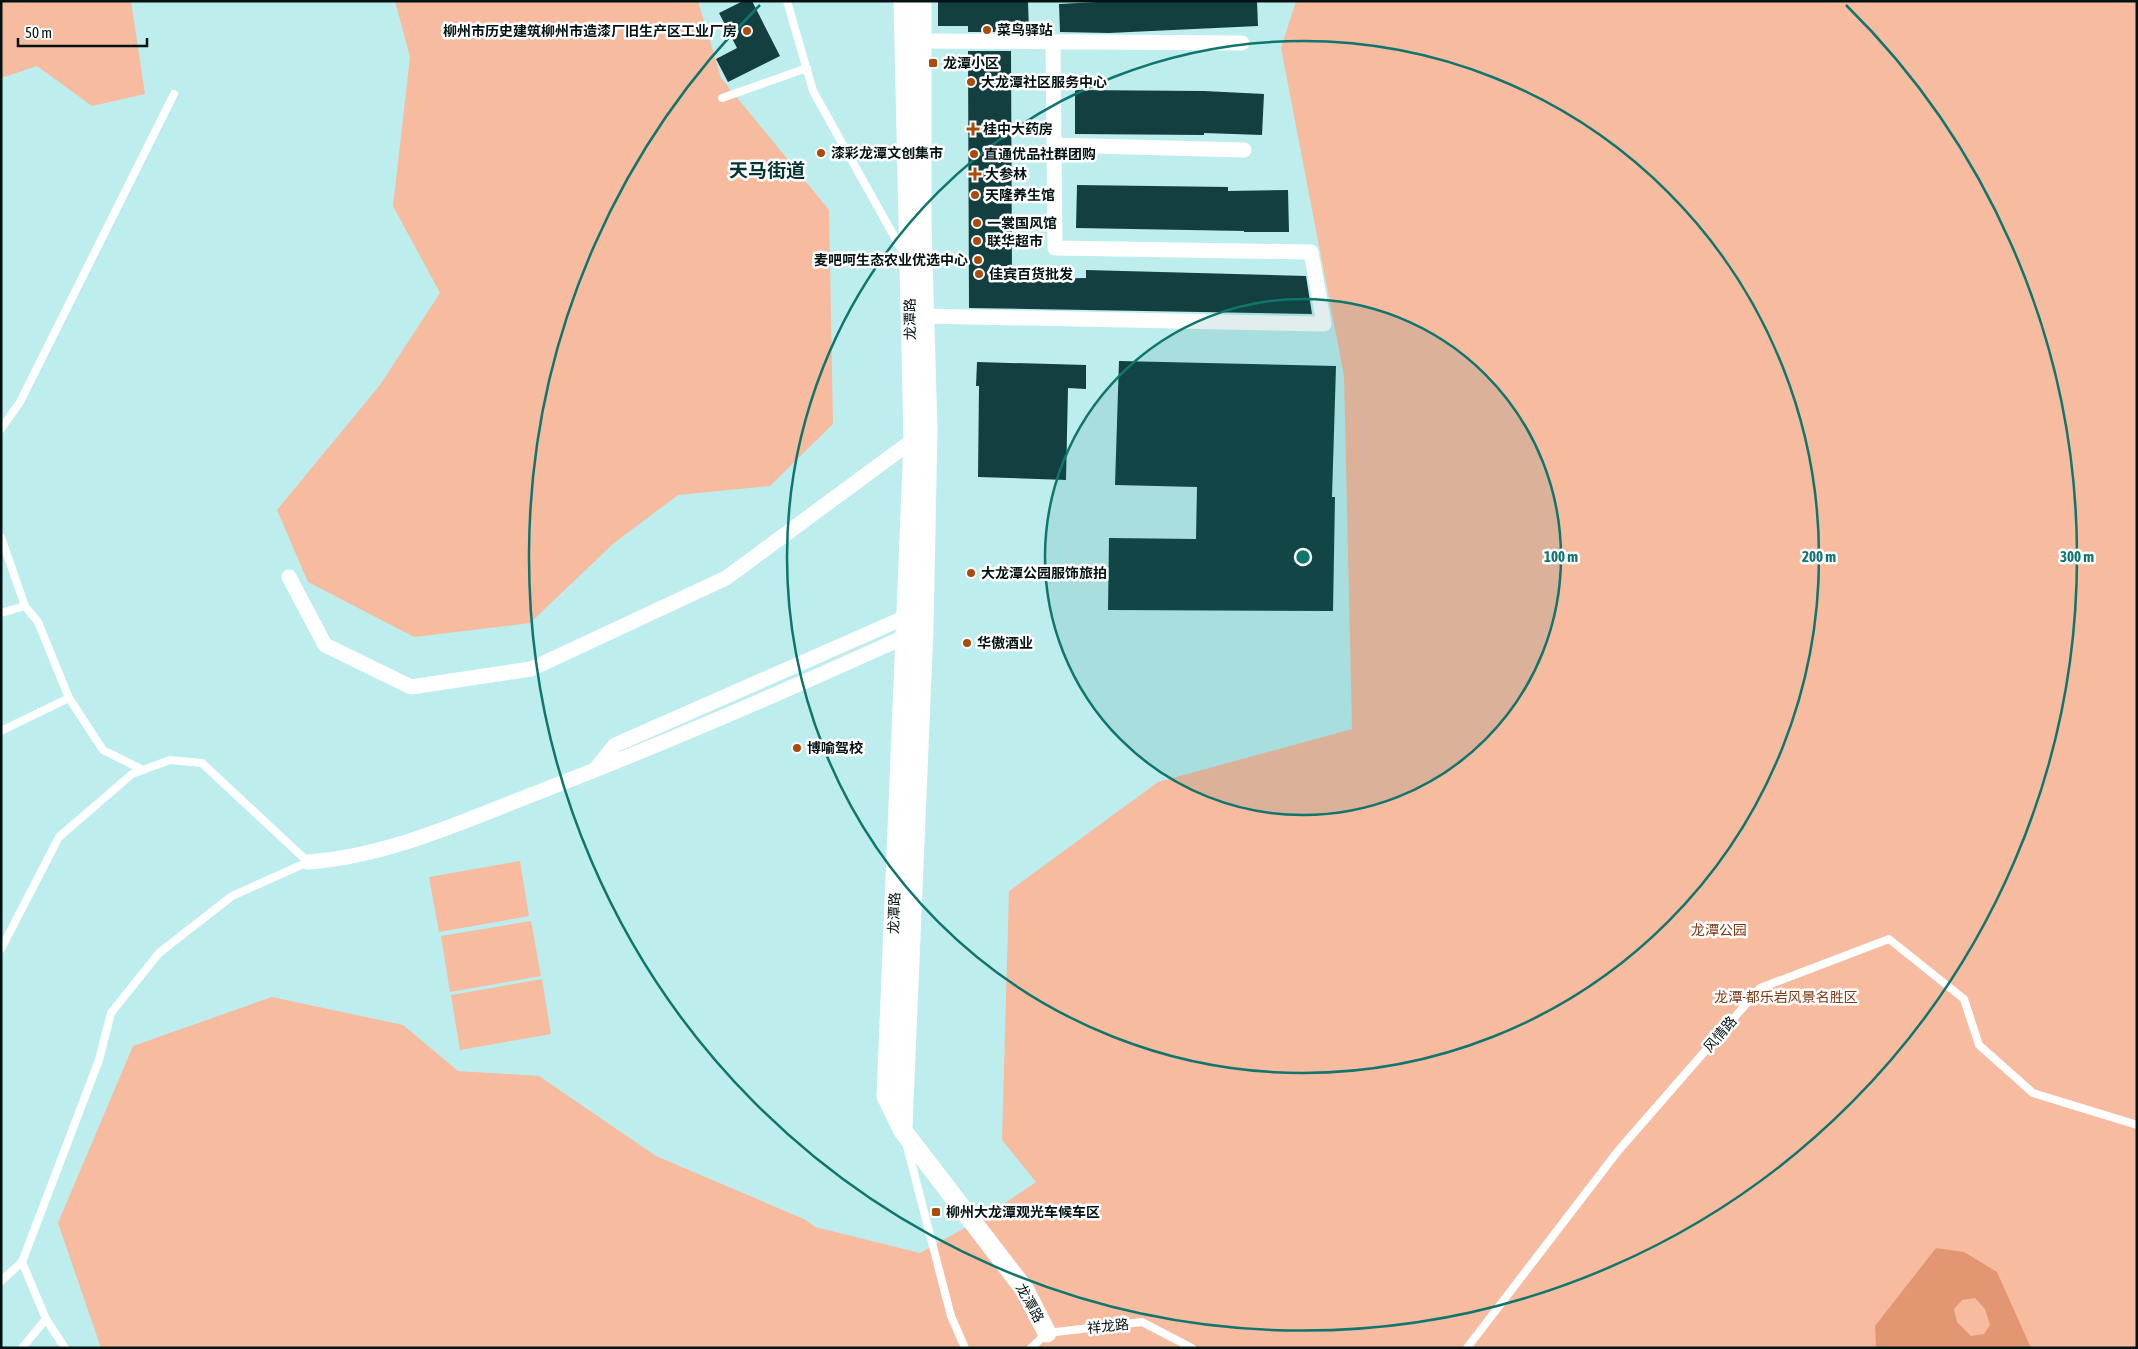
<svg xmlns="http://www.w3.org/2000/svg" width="2138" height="1349" font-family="'Asap Condensed','Noto Sans SC',sans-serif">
	<rect width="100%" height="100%" fill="#beeded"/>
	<!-- green -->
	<path fill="#f7bba0" d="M1,1H131L145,94L92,106L37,66L1,78Z
		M395,1H698L721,78L829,210L833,424L770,486L678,495L614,543L530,623L414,637L308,582L277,510L380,385L440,293L393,206L410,57Z
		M1296,1H2137V1348H101L58,1223L133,1046L272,997L403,1025L458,1071L539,1076L656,1156L806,1220L815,1227L920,1253L986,1216L1036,1182L1002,1140L1009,891L1158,782L1352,729L1344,376L1281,48Z
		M520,861L529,916L439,932L429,877Z
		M531,921L541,976L450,992L441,936Z
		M542,979L551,1034L460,1050L451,995Z"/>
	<!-- water -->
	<path fill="#e29671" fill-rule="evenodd" d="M1936,1248L1964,1252L1997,1272L2031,1348H1876L1875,1326ZM1975,1298L1985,1309L1990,1325L1984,1334L1971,1336L1957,1322L1954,1309L1962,1300Z"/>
	<!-- building -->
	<path fill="#133f40" d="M743,1H752L780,56L728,82L716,59L737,48L719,13Z
		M938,1H1028L1029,32H968V26H938Z
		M1116,1H1257L1258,26L1109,33L1060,32L1059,4Z
		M968,51H1011L1012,279L1086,278V270L1306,276L1312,314L969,308Z
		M1075,90L1204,91L1264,94L1262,135L1204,133V135L1075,134Z
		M1077,185L1228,187V191L1288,190L1289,232H1244V231L1076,228Z
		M1119,361L1336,366L1332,497H1335L1333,611L1108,610L1109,538L1196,539L1197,487L1115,485Z
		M977,362L1086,365V389L1068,388L1066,480L978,477L979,386H976Z"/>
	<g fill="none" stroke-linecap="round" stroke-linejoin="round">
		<!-- service -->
		<path stroke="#fff" stroke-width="8" d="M787,1L813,91L904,254
			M722,98L807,68
			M1,429L20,402L174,94
			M1,537L25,606L38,622L69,698L103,750L143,770
			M1,613L25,606
			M1,731L69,698
			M1,949L59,837L132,774L170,760L202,763L308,862L232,896L159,953L111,1013L99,1060L22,1262L1,1281
			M907,1146L951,1316L965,1348
			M22,1262L46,1319L65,1348
			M22,1348L46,1319
			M1031,1348L1047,1333L1142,1322L1192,1348
			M1467,1348L1618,1151L1760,988L1889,939L1964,999L1979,1045L2033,1093L2137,1125"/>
		<!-- minor -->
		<path stroke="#fff" stroke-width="15" d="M921,41L1242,43
			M1054,145L1244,150
			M924,316L1324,324L1311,252L1055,248L1053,42
			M289,577L325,645L411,687L531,669L726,578L920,435
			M595,770L615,745L915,613
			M308,862C383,857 457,824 526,797C656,747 786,691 913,633"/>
		<!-- tertiary -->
		<path stroke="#fff" stroke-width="19" d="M903,1L913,441L886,1096L903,1131L1025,1290L1047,1333
			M903,1127L924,629L928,430L922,222V1"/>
	</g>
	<!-- distance rings -->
	<circle cx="1303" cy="557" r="258" fill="#0f766e" fill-opacity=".12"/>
	<g fill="none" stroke="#0f766e" stroke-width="2.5">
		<circle cx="1303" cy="557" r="258"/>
		<circle cx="1303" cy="557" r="516"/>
		<path d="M1846 5A774 774 0 1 1 760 5"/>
	</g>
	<!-- markers -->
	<g fill="#ac4a0b" stroke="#fff" stroke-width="2">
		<circle cx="987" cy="30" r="5"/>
		<circle cx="747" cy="31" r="5"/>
		<rect x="928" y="58" width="10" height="10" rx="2.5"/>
		<circle cx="971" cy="82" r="5"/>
		<path d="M970.5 121.5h5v5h5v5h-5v5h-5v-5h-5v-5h5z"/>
		<circle cx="821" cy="153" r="5"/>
		<circle cx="974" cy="154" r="5"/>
		<path d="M972.5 166.5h5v5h5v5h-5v5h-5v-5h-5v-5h5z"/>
		<circle cx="975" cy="195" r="5"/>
		<circle cx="977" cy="223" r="5"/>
		<circle cx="977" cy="241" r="5"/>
		<circle cx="978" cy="260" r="5"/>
		<circle cx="979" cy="274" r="5"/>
		<circle cx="971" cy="573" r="5"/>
		<circle cx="967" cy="643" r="5"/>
		<circle cx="797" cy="748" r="5"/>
		<rect x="931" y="1207" width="10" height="10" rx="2.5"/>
	</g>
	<g text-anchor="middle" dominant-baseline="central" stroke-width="5" stroke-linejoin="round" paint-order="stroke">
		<!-- poi labels -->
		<g font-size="14" font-weight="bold" fill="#031213" stroke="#fff" text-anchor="start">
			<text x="997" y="30">菜鸟驿站</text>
			<text x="737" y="31" text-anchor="end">柳州市历史建筑柳州市造漆厂旧生产区工业厂房</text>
			<text x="943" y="63">龙潭小区</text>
			<text x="981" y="82">大龙潭社区服务中心</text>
			<text x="983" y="129">桂中大药房</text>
			<text x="831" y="153">漆彩龙潭文创集市</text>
			<text x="984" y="154">直通优品社群团购</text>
			<text x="985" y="174">大参林</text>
			<text x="985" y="195">天隆养生馆</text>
			<text x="987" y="223">一裳国风馆</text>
			<text x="987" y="241">联华超市</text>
			<text x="968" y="260" text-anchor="end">麦吧呵生态农业优选中心</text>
			<text x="989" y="274">佳宾百货批发</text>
			<text x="981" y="573">大龙潭公园服饰旅拍</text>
			<text x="977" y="643">华傲酒业</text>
			<text x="807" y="748">博喻驾校</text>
			<text x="946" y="1212">柳州大龙潭观光车候车区</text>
		</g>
		<!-- street labels -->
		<g font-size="14" fill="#031213" stroke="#fff">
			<text transform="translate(910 319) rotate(-91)">龙潭路</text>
			<text transform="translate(894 913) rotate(-88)">龙潭路</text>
			<text transform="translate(1720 1034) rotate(-49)">风情路</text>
			<text transform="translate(1030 1303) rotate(61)">龙潭路</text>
			<text transform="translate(1108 1326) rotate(-6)">祥龙路</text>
		</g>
		<!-- park labels -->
		<g font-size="14" fill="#7f3913" stroke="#fff">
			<text x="1719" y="930">龙潭公园</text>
			<text x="1786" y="997">龙潭-都乐岩风景名胜区</text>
		</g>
		<!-- district labels -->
		<g font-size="19" font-weight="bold" fill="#053435" stroke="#fff">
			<text x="767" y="170">天马街道</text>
		</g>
	</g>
	<circle cx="1303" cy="557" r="8" fill="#0f766e" stroke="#fff" stroke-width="2.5"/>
	<g font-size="15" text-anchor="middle" font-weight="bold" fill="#0f766e" stroke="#fff" stroke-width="5" stroke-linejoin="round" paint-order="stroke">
		<text x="1561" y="562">100 m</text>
		<text x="1819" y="562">200 m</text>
		<text x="2077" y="562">300 m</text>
	</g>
	<!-- border -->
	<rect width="2138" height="1349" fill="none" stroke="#031213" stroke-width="5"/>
	<!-- scale -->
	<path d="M18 38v8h129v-8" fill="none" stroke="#031213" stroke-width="2.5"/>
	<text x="25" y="38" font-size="15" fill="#031213" stroke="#ffffff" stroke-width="4" paint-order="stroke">50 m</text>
</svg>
